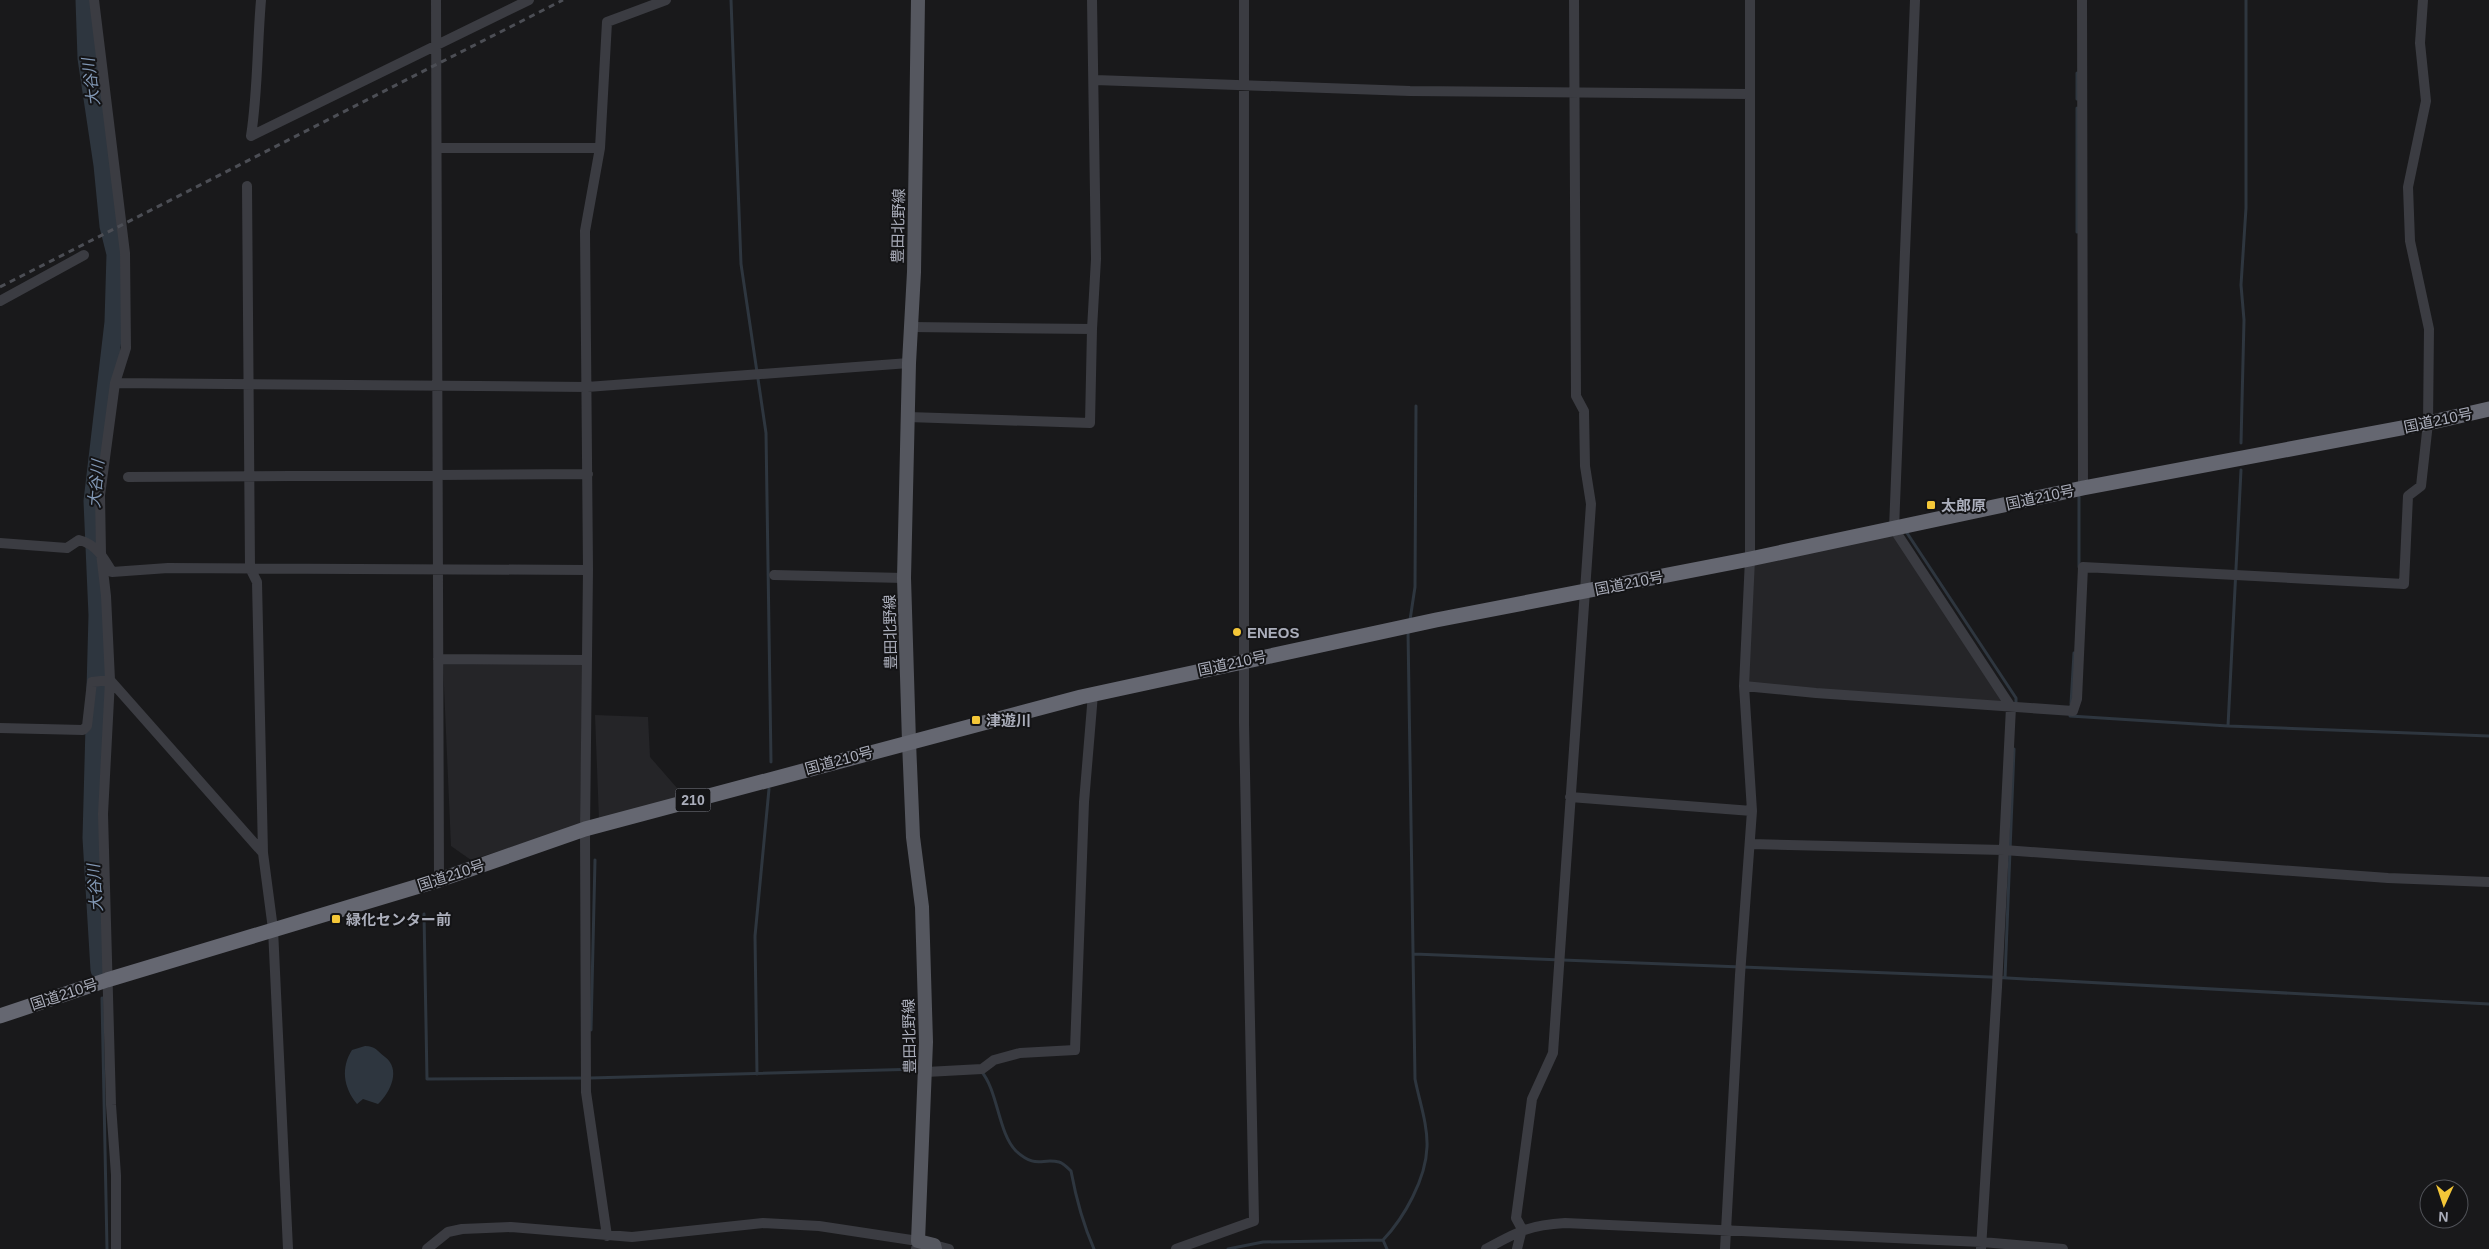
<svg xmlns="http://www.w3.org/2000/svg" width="2489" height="1249" font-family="Helvetica,'Noto Sans JP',sans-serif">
	<rect width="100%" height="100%" fill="#19191b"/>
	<!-- built -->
	<path fill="#252528" d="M1894,529L2011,707L1744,686L1750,559Z
		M443,664H583L580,825L471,860L451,846Z
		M595,715L648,717L650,757L684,796L599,820Z"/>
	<!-- water -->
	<path fill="#2e363f" d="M365,1046C376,1046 377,1051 385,1057C401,1069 391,1092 378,1104L363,1099L357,1104C343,1087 341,1067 352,1050Z"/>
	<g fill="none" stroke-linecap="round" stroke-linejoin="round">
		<!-- stream -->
		<path stroke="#2e363f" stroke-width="3" d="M731,0L741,264L766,433L771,762
			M2077,99V73
			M2077,108V232
			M2241,443L2244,320L2241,285L2246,208V0
			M2241,470L2228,726L2489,736
			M2079,497V567
			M1907,533L2016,698V705
			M1410,620L1415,587L1416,406
			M2071,704L2074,653
			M2070,712V716L2228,726
			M424,914L427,1079L590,1078L921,1069
			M1414,954L1990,977L2489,1004
			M2005,978L2014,749
			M102,998L107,1249
			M591,1030L595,860
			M981,1071C998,1090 998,1133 1016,1151C1036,1169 1041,1158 1059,1162C1063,1163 1068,1168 1071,1171C1076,1198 1083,1224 1094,1249
			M757,1074L755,936L769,789
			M1383,1240L1387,1249
			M1228,1249L1263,1242L1383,1240C1404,1218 1426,1179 1427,1147C1428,1125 1419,1100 1415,1079L1408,631"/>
		<!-- river -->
		<path stroke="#2e363f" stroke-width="19" d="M85,0L87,58L103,165L109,226L116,254L114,322L93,501L98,615L92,838L100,970"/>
		<!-- minor -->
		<path stroke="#3b3c42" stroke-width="10" d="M94,0L125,253L126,348L115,383L100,495L101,553L106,596L110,680L103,814L111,1105L116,1175V1249
			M436,0L439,880
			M1915,0L1894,529L2011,707L1997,987L1981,1249
			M2082,0L2083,488
			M1095,80L1410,91L1750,94
			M251,136L529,0
			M251,136C258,91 257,46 261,0
			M437,148H600
			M247,186L250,568L257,582L263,853L273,929L288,1249
			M0,301L84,255
			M911,327L1092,329
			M115,383L587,387L909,363
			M908,417L1090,423L1092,329L1096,259L1092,0
			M128,477L588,474
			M0,543L67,548L79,540C96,544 104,558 112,572L168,568L588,570
			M774,575L904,578
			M438,659L587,660
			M110,680L263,853
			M1744,686L1816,693L2073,711L2077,699L2083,567L2404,584L2408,496L2421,486L2428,423L2429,329L2410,241L2408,187L2426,101L2420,43L2423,0
			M0,728L83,730L87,726L92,682L110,680
			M1570,797L1752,811
			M1751,844L2004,850L2388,878L2489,882
			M926,1072L982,1069L994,1060L1020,1053L1075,1050L1084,802L1093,694
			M607,1236L586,1092L585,829L588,570L585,231L600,148L607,22L666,0
			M934,1245L949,1249
			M427,1249L448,1232L462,1229L511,1227L632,1237L763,1223L819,1226L918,1241L916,1249
			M1176,1249L1254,1221L1244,723V0
			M1486,1249C1517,1232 1529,1225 1565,1223L1982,1242L2063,1249
			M1517,1249L1522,1229L1516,1218L1532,1099L1553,1053L1591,504L1585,466L1584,411L1576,396L1574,0
			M1725,1249L1740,975L1752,811L1744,686L1750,559V0"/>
		<!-- major -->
		<path stroke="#55575f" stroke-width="14" d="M918,0L914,272L909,363L904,578L909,742L913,837L922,907L926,1042L918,1241L934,1245L935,1249"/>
		<!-- highway -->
		<path stroke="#656771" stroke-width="15" d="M0,1016L107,980L439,880L585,829L1081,697L1436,620L1750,559L2083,488L2428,423L2489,409"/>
		<!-- rail -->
		<path stroke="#4c4e55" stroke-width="3" stroke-dasharray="6 5" stroke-linecap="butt" d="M0,287L563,0"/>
	</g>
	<!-- markers -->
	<g fill="#f4c738" stroke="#141416" stroke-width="2">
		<rect x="1926" y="500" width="10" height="10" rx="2.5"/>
		<circle cx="1237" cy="632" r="5"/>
		<rect x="971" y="715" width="10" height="10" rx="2.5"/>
		<rect x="331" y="914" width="10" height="10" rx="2.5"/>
	</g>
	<g text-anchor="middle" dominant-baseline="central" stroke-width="4" stroke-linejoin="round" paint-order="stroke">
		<!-- shield labels -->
		<rect fill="#141416" stroke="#7e808a" stroke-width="1" x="675.5" y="788.5" width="35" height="23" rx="4"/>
		<g font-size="14" font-weight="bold" fill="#abaebb">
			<text x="693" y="800">210</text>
		</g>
		<!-- street labels -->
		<g font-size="15" fill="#abaebb" stroke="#141416">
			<text transform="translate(898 226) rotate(-89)">豊田北野線</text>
			<text transform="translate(2438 420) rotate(-12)">国道210号</text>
			<text transform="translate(2040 497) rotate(-12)">国道210号</text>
			<text transform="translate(1629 583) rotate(-11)">国道210号</text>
			<text transform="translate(890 632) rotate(-91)">豊田北野線</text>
			<text transform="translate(1232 663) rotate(-12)">国道210号</text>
			<text transform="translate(839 760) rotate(-15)">国道210号</text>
			<text transform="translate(451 875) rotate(-18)">国道210号</text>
			<text transform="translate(64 994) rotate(-18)">国道210号</text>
			<text transform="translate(909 1036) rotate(-91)">豊田北野線</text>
		</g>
		<!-- poi labels -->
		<g font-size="15" font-weight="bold" fill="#abaebb" stroke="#141416" text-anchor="start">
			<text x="1941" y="505">太郎原</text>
			<text x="1247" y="632">ENEOS</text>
			<text x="986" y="720">津遊川</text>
			<text x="346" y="919">緑化センター前</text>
		</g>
		<!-- water labels -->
		<g font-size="16" font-style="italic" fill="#8298b5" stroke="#141416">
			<text transform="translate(91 82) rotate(-97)">大谷川</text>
			<text transform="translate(96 484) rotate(-85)">大谷川</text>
			<text transform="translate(95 888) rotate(-94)">大谷川</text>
		</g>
	</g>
	<!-- north arrow -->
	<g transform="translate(2444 1204) rotate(183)"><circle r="24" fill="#141416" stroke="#505258"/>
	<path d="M0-4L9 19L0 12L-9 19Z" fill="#f4c738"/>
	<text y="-8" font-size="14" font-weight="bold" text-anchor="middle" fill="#abaebb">N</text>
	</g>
</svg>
